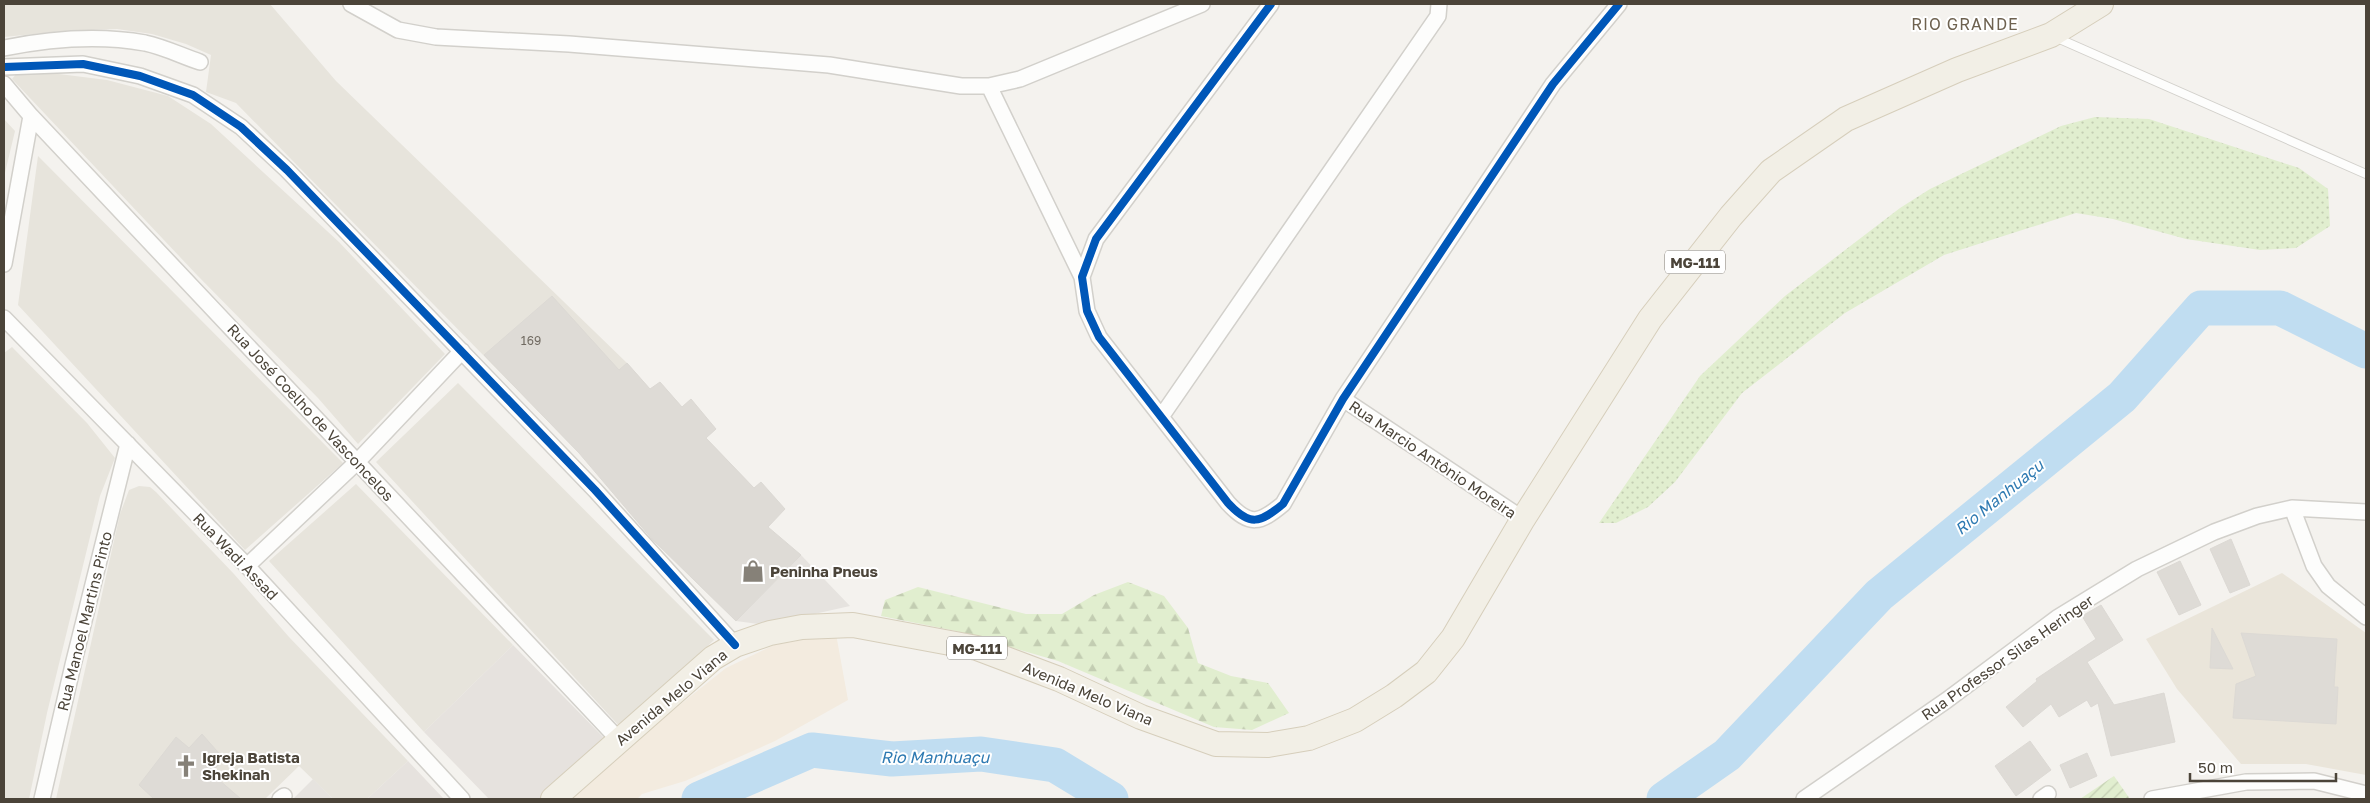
<svg xmlns="http://www.w3.org/2000/svg" width="2370" height="803" font-family="'Golos Text',sans-serif">
	<defs>
		<pattern id="grass-dots" width="8" height="8" patternUnits="userSpaceOnUse" patternTransform="scale(1.25)"><rect width="8" height="8" fill="#e1eecf"/><path d="M2 2h.1M6 6h.1" fill="none" stroke="#c3cdb2" stroke-width="1.8" stroke-linecap="round"/></pattern>
		<pattern id="forest-firs" width="22" height="20" patternUnits="userSpaceOnUse" patternTransform="scale(1.25)"><rect width="22" height="20" fill="#e1eecf"/><path d="M5 1l3.5 6h-7zM16 11l3.5 6h-7z" fill="#c3cdb2"/></pattern>
		<pattern id="garden-furrows" width="10" height="10" patternUnits="userSpaceOnUse" patternTransform="scale(1.25)"><rect width="10" height="10" fill="#e1eecf"/><path d="M-1 1l2-2M0 10L10 0M9 11l2-2" fill="none" stroke="#c3cdb2"/></pattern>
	</defs>
	<rect width="100%" height="100%" fill="#f4f2ee"/>
	<!-- residential -->
	<path fill="#e7e4dc" d="M4,4H270L336,81L627,363L650,389L660,382L682,407L691,399L716,429L706,438L754,488L761,482L785,509L677,561L652,539L589,463L236,103L206,92L211,55L186,44L152,34L117,29L64,31L4,37Z
		M17,73L59,74L107,80L168,96L211,124L339,242L445,354L358,444L318,398L196,274L12,79Z
		M4,119L15,131L4,177Z
		M38,156L343,463L245,550L18,305Z
		M12,347L87,423L115,458L100,496L47,713L29,799H4V353Z
		M458,383L714,640L621,728L376,462Z
		M356,484L513,645L424,732L269,561Z
		M139,486L150,487L156,492L234,574L289,637L408,761L367,799H333L299,766L265,799H56L120,514L129,490Z"/>
	<!-- commercial -->
	<path fill="#f3ebdf" d="M836,634L848,700L775,741L685,781L642,794L637,799H572L613,758L726,668L774,645Z"/>
	<!-- industrial -->
	<path fill="#e6e2de" d="M513,645L609,743L541,799H489L424,732Z
		M408,761L444,799H367Z"/>
	<!-- education -->
	<path fill="#eae5da" d="M2282,573L2366,633V775L2306,764H2241L2177,689L2146,639Z"/>
	<!-- grass -->
	<path fill="url(#grass-dots)" d="M2095,117L2149,119L2299,168L2328,189L2330,226L2296,248L2260,250L2186,239L2113,219L2076,213L1944,255L1845,313L1742,393L1675,482L1648,507L1616,523H1599L1700,376L1785,296L1900,208L1930,189L2061,126Z"/>
	<!-- forest -->
	<path fill="url(#forest-firs)" d="M1128,582L1164,596L1188,628L1198,663L1231,676L1268,683L1289,713L1252,730L1214,727L1058,661L956,631L881,616L885,600L918,587L1026,614H1062L1094,595Z"/>
	<!-- garden -->
	<path fill="url(#garden-furrows)" d="M2114,776L2130,799H2080Z"/>
	<!-- parking -->
	<path fill="#e6e3df" d="M801,555L850,606L765,625L736,621Z
		M313,779L333,799H293Z"/>
	<g fill="none" stroke-linecap="round" stroke-linejoin="round">
		<!-- river -->
		<path stroke="#c0ddf1" stroke-width="35" d="M699,799L812,750L892,759L981,754L1055,765L1111,799
			M1664,799L1727,755L1879,595L2122,397L2201,308H2280L2366,351"/>
	</g>
	<!-- building -->
	<path fill="#dedbd6" stroke="#dcd9d4" d="M552,296L619,370L627,363L650,389L660,382L682,407L691,399L716,429L706,438L754,488L761,482L785,509L768,527L801,555L736,621L652,539L579,453L484,355Z
		M2231,539L2250,585L2230,593L2210,549Z
		M2180,561L2201,605L2179,615L2157,572Z
		M2101,605L2123,640L2087,662L2114,705L2164,693L2175,742L2111,756L2098,703L2091,707L2087,700L2059,717L2051,704L2023,727L2006,707L2037,681L2036,679L2096,639L2082,616Z
		M2212,628L2233,669L2210,668Z
		M2241,633L2337,639L2334,687H2338L2336,724L2233,718L2236,684L2256,676Z
		M202,734L224,759L211,773L241,799H154L139,785L176,737L189,748Z
		M2030,741L2051,770L2016,796L1995,766Z
		M2087,753L2097,776L2070,788L2060,765Z"/>
	<g fill="none" stroke-linecap="round" stroke-linejoin="round">
		<defs>
			<path id="lane" d="M2055,37L2366,174"/>
			<path id="street" d="M351,4L398,30L436,37L569,44L829,65L961,86H989L1020,79L1202,4
				M1271,4L1096,239L1082,277L1087,311L1099,337L1228,503C1250,527 1260,523 1283,504L1343,399L1553,84L1619,4
				M4,48C49,39 100,35 145,43C164,47 182,56 200,62
				M4,67L83,64L140,76L193,95L241,127L287,170L595,490L735,645
				M4,84L31,116L619,740
				M989,86L1082,277
				M4,264L31,116
				M4,318L247,566L462,799
				M1343,399L1523,519
				M1161,417L1438,16L1439,4
				M2292,508L2314,566L2328,586L2366,617
				M247,566L358,461L462,351
				M42,799L73,665L128,444
				M280,799L284,796
				M1804,799L1947,700L2057,618L2137,569L2214,532L2257,516L2292,508L2366,512
				M2041,799L2048,794
				M2152,799L2246,782L2314,781L2366,794"/>
			<path id="primary" d="M553,799L713,658L735,645L770,633L802,627L853,625L977,648L1059,679L1141,717L1216,744L1268,745L1309,738L1355,720L1394,696L1426,672L1453,638L1523,519L1650,319L1731,216L1771,171L1846,119L1957,70L2051,35L2101,4"/>
		</defs>
		<!-- lane casing -->
		<use href="#lane" stroke="#d2d0cb" stroke-width="10"/>
		<!-- street casing -->
		<use href="#street" stroke="#d2d0cb" stroke-width="18"/>
		<!-- primary casing -->
		<use href="#primary" stroke="#d6cebb" stroke-width="26"/>
		<!-- lane -->
		<use href="#lane" stroke="#fdfdfc" stroke-width="8"/>
		<!-- street -->
		<use href="#street" stroke="#fdfdfc" stroke-width="15"/>
		<!-- primary -->
		<use href="#primary" stroke="#f2efe6" stroke-width="24"/>
		<defs>
			<path id="cycleway" d="M1271,4L1096,239L1082,277L1087,311L1099,337L1228,503C1250,527 1260,523 1283,504L1343,399L1553,84L1619,4
				M4,67L83,64L140,76L193,95L241,127L287,170L595,490L735,645"/>
		</defs>
		<!-- cycleway casing -->
		<use href="#cycleway" stroke="#fff" stroke-width="11"/>
		<!-- cycleway -->
		<use href="#cycleway" stroke="#0057b8" stroke-width="8"/>
	</g>
	<!-- icons -->
	<defs>
		<symbol id="shop-bare" viewBox="-9 -9 18 18"><path d="M-5-2.5h2.3a2.7 3.5 0 0 1 5.4 0H5L5.5 6h-11ZM-1.5-2.5h3a1.5 2.3 0 0 0-3 0Z" fill="#868178" stroke="#fff" stroke-width="2.5" paint-order="stroke"/></symbol>
		<symbol id="church-bare" viewBox="-9 -9 18 18"><path d="M-1.2-6h2.4v3.5h3.3v2.4h-3.3V6h-2.4V-.1h-3.3v-2.4h3.3Z" fill="#868178" stroke="#fff" stroke-width="2.5" paint-order="stroke"/></symbol>
	</defs>
	<g fill-rule="evenodd">
		<use href="#shop-bare" x="737" y="555" width="32" height="32"/>
		<use href="#church-bare" x="170" y="750" width="32" height="32"/>
	</g>
	<g text-anchor="middle" dominant-baseline="central" stroke-width="4" stroke-linejoin="round" paint-order="stroke">
		<!-- number labels -->
		<g font-size="12" fill="#706a61">
			<text x="531" y="340">169</text>
		</g>
		<!-- shield labels -->
		<g fill="#fff" stroke="#817c74" stroke-width="1">
			<rect x="1665" y="250.5" width="60" height="23" rx="4"/>
			<rect x="947" y="636.5" width="60" height="23" rx="4"/>
		</g>
		<g font-size="14" font-weight="bold" fill="#4b4439">
			<text x="1695" y="262">MG-111</text>
			<text x="977" y="648">MG-111</text>
		</g>
		<!-- street labels -->
		<g font-size="15" fill="#4b4439" stroke="#fff">
			<text transform="translate(311 412) rotate(47)">Rua José Coelho de Vasconcelos</text>
			<text transform="translate(1433 459) rotate(34)">Rua Marcio Antônio Moreira</text>
			<text transform="translate(236 556) rotate(46)">Rua Wadi Assad</text>
			<text transform="translate(84 621) rotate(-76)">Rua Manoel Martins Pinto</text>
			<text transform="translate(2007 657) rotate(-35)">Rua Professor Silas Heringer</text>
			<text transform="translate(1088 693) rotate(23)">Avenida Melo Viana</text>
			<text transform="translate(671 697) rotate(-40)">Avenida Melo Viana</text>
		</g>
		<!-- poi labels -->
		<g font-size="15" font-weight="bold" fill="#4b4439" stroke="#fff" text-anchor="start">
			<text x="770" y="571">Peninha Pneus</text>
			<text x="202" y="757">Igreja Batista<tspan x="202" dy="17">Shekinah</tspan></text>
		</g>
		<!-- neighbourhood labels -->
		<g font-size="16" letter-spacing="1" fill="#6e6250" stroke="#fff">
			<text x="1965" y="24">RIO GRANDE</text>
		</g>
		<!-- water labels -->
		<g font-size="16" font-style="italic" fill="#2e7ab2" stroke="#fff">
			<text transform="translate(1999 497) rotate(-39)">Rio Manhuaçu</text>
			<text x="935" y="757">Rio Manhuaçu</text>
		</g>
	</g>
	<!-- border -->
	<rect width="2370" height="803" fill="none" stroke="#4b4439" stroke-width="10"/>
	<!-- scale -->
	<path d="M2190 773v8h146v-8" fill="none" stroke="#4b4439" stroke-width="2.5"/>
	<text x="2198" y="773" font-size="15" fill="#4b4439" stroke="#ffffff" stroke-width="4" paint-order="stroke">50 m</text>
</svg>
